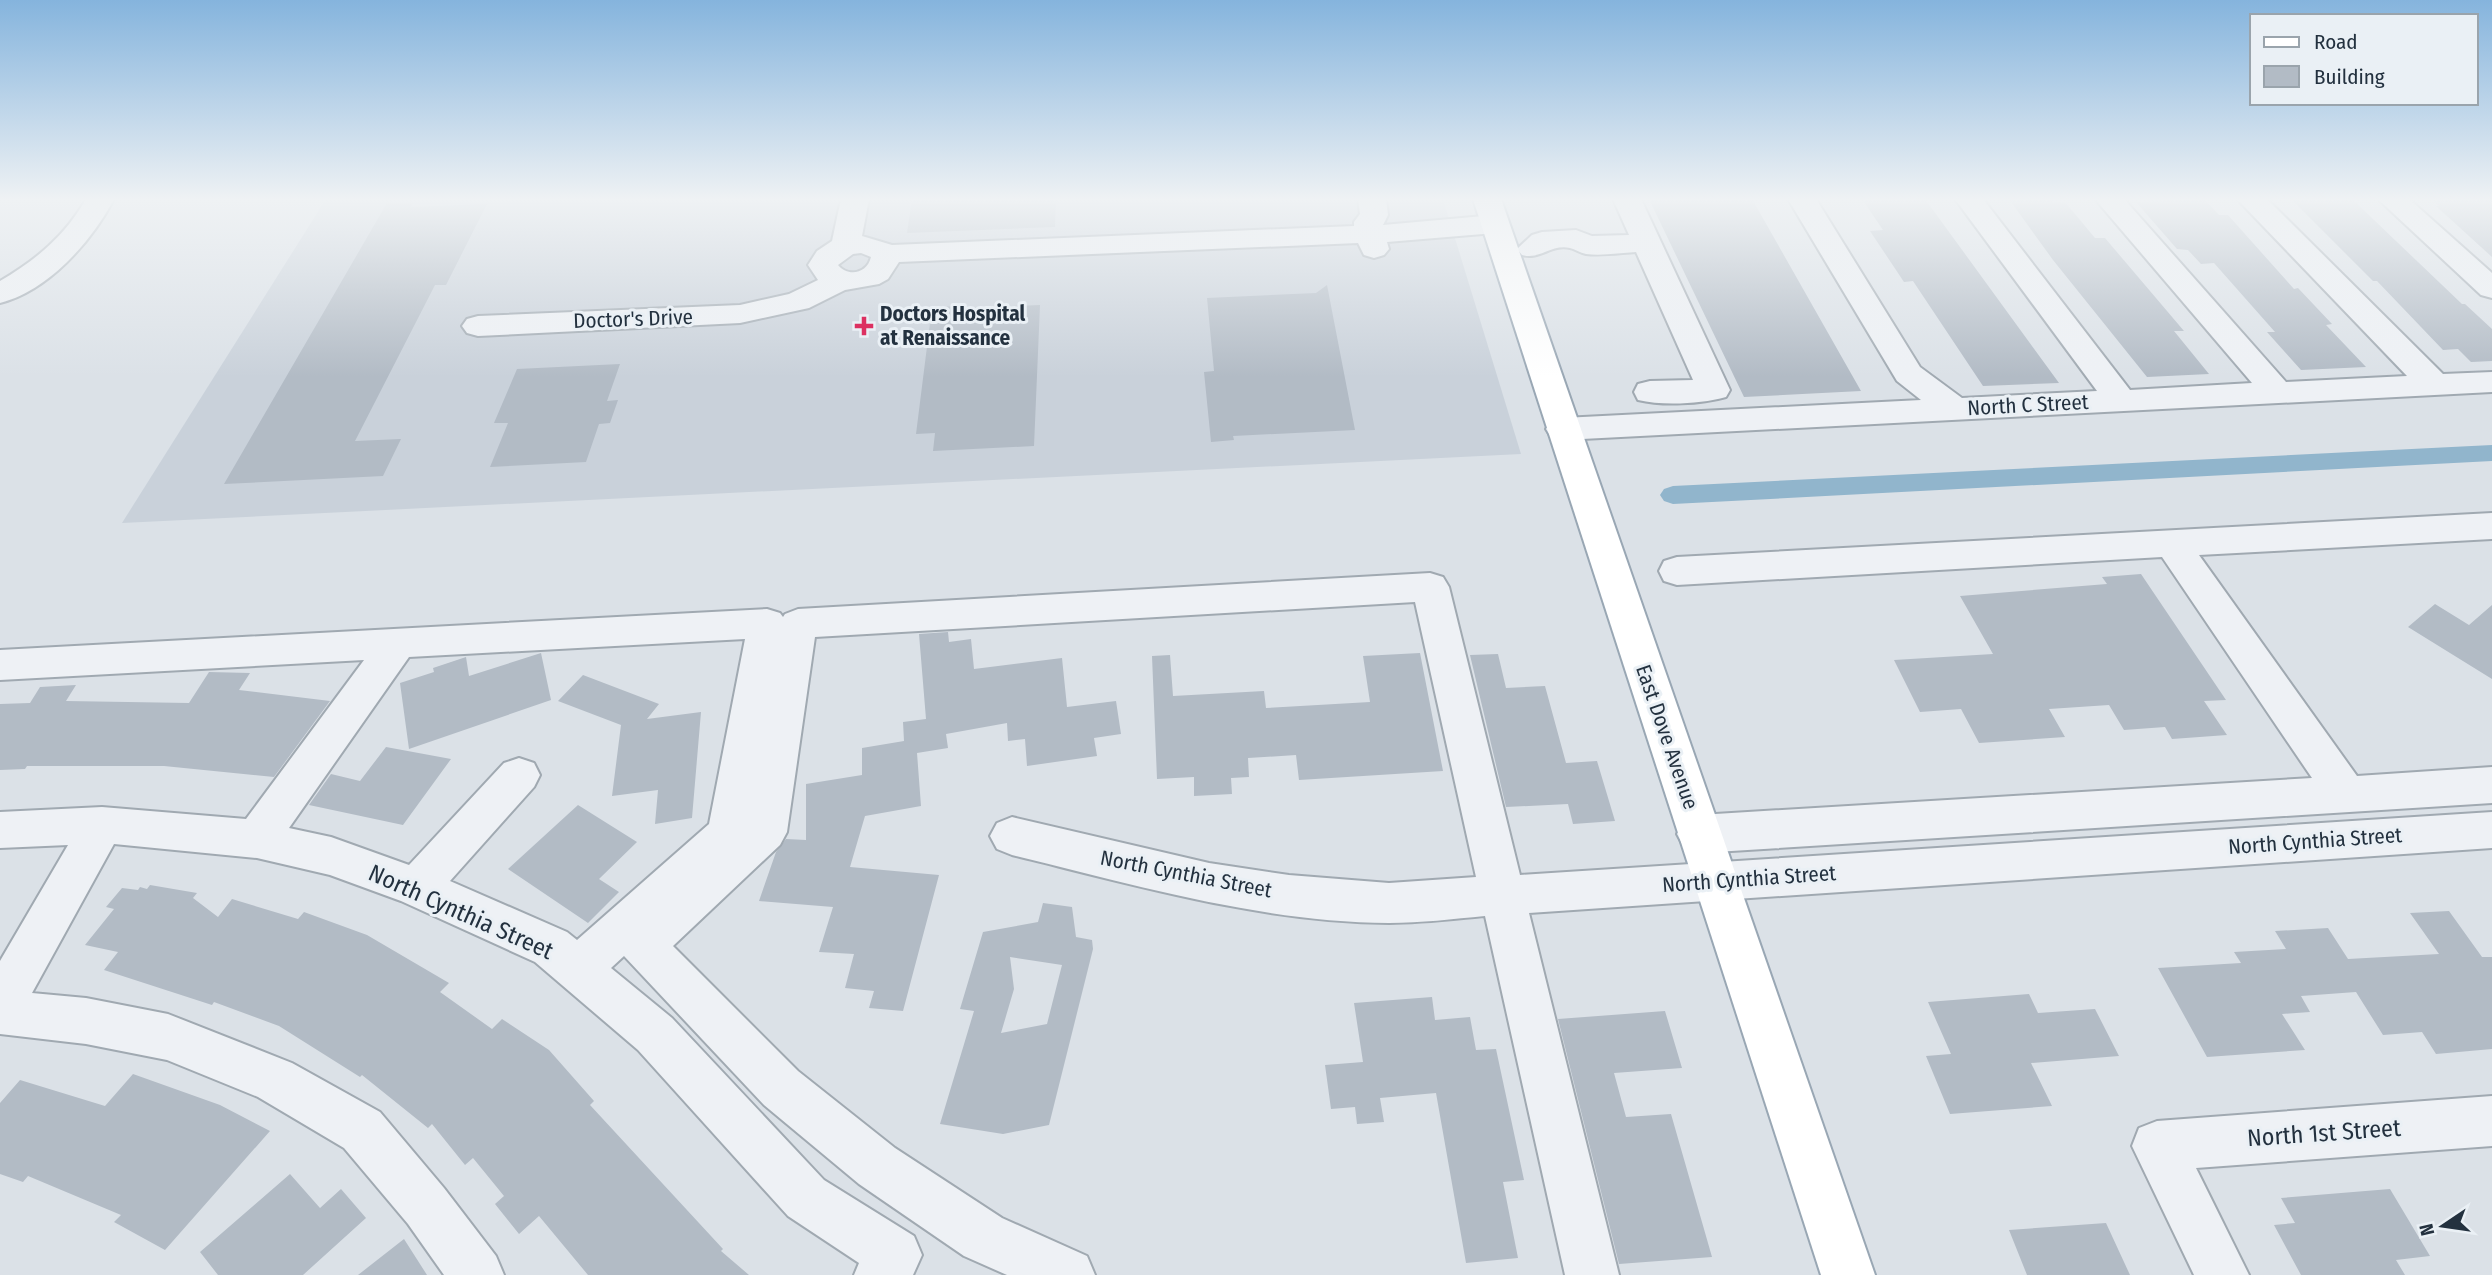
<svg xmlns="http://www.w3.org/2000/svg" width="2492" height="1275" font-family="'Fira Sans Condensed',sans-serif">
	<rect width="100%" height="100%" fill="#dbe1e7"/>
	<!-- built -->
	<path fill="#c9d1da" d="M326,199H1443L1521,454L122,523Z"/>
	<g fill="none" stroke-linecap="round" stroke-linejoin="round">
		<!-- canal -->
		<path fill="#91b5cc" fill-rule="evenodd" d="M2492,445V461L1673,504L1664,501L1660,495L1664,489L1673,486Z"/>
	</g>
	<!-- building -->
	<path fill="#b2bbc5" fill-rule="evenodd" d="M912,199H1056L1055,227L907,233Z
		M1649,199H1752L1861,391L1744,397Z
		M1862,199H1925L2059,383L1983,386L1913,281L1904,282L1870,231L1883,230Z
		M2009,199H2050L2053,202H2065L2095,238H2105L2184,331H2174L2209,374L2147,377L2053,260Z
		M2161,199H2204L2219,215H2228L2294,289L2298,288L2332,324L2326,325L2366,367L2301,370L2267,332H2275L2214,263L2201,264L2188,250L2177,249L2136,202L2163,201Z
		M2291,199H2352L2462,304H2465L2492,329V361L2471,362L2458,349L2443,350L2377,281H2373Z
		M2431,199H2492V257L2436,206H2439Z
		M413,202L411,207L487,204L446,285H435L355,441L401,439L383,476L224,484L387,203Z
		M1327,285L1355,430L1233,436L1234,440L1211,442L1204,372L1214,371L1207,298L1316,293Z
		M1040,305L1034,446L933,451L935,433L916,434L932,307L963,306L962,308Z
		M620,364L607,401L618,400L610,423L599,424L586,462L490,467L508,423H494L517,369Z
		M2141,574L2226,700L2204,701L2227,735L2172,739L2165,727L2124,730L2109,705L2049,709L2065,737L1979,743L1961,709L1920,712L1894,660L1993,654L1960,596L2107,584L2102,577Z
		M2435,604L2469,625L2492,605V679L2408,627Z
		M948,632L949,642L971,639L974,669L1062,658L1067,707L1116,701L1121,734L1094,738L1097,756L1027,766L1025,739L1008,741L1007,723L946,734L948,748L917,753L921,806L865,816L850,867L939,875L903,1011L869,1008L874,991L845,988L854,954L819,952L833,907L759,901L776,852L786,839L806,840V784L862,775V748L904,741L903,722L926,719L919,634Z
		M541,653L551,700L409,749L400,683L434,672L433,668L466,657L469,676Z
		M1420,653L1443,771L1299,780L1296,755L1248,758L1249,777L1231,778L1232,794L1194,796V777L1157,779L1152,656L1170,655L1173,696L1264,691L1266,708L1370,702L1363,656Z
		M1498,654L1506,688L1545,686L1566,763L1597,761L1615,821L1573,824L1568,804L1506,807L1470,655Z
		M209,672L250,673L239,690L330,701L274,777L164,766H27L25,769L0,770V704L30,703L40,687L76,685L66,701L189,703Z
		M583,675L659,704L647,719L701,712L692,818L655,824L658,790L612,796L621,725L558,701Z
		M386,747L451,759L403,825L309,805L331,774L360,781Z
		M578,805L637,842L599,879L619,892L588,923L508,869Z
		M150,885L197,893L193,898L218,917L232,899L298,919L304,912L367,935L449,983L440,992L492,1029L502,1019L549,1050L594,1101L590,1105L723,1249L721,1251L749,1275H588L539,1216L519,1234L495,1204L504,1196L473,1158L465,1165L432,1124L428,1128L362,1075L360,1077L279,1026L214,1002L212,1005L104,970L118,952L85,945L114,909L106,907L122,888L138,890L140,887L147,889Z
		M1043,903L1072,907L1076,937L1092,940L1093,949L1049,1125L1003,1134L940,1124L974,1011L960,1009L983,932L1038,922ZM1010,957L1062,965L1047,1024L1001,1033L1014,989Z
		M2449,911L2482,957H2492V1049L2436,1054L2422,1032L2383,1035L2356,992L2301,996L2310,1012L2282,1014L2305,1050L2207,1057L2158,968L2241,963L2234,952L2286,949L2275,931L2328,928L2348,959L2439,954L2410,913Z
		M2029,994L2038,1013L2095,1009L2119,1056L2031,1063L2052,1106L1950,1114L1926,1056L1951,1054L1928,1002Z
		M1432,997L1435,1020L1470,1017L1476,1050L1496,1049L1524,1180L1503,1182L1518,1258L1466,1263L1436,1093L1380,1098L1384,1122L1357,1124L1355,1107L1331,1109L1325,1065L1363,1062L1354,1003Z
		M1665,1011L1682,1068L1614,1073L1626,1117L1671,1114L1712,1257L1619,1264L1558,1019Z
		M133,1074L220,1105L270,1131L165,1250L114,1222L121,1215L28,1176L23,1182L0,1174V1103L20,1080L105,1106Z
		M290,1174L320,1208L341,1189L366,1218L303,1275H218L200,1252Z
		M2390,1189L2430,1256L2396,1260L2405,1275H2301L2274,1225L2295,1223L2281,1198Z
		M2106,1223L2130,1275H2027L2009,1230Z
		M404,1239L427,1275H358Z"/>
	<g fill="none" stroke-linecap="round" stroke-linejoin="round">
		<defs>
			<path id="minor" d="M86,199H114C92,241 48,291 0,303V281C36,260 65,236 86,199Z
				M841,199H869L862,236L892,245L1354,226V222L1360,214L1358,199H1386L1388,215L1383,225L1495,215L1505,218L1509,224L1505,230L1495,233L1387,242L1389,249L1384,255L1374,258L1364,255L1358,243L899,262L888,279L879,284L845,290L809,308L740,323L478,336L467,333L462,326L467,319L478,316L740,305L789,294L818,280L808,265L817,251L832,241ZM861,253L871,257C867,274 848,277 838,265L853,254Z
				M1613,199H1641L1730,390L1726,397C1701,404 1663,406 1638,400L1634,392L1638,384L1650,381L1693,380L1636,252C1620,253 1602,256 1586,254C1580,253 1575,249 1570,248C1551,244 1540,260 1522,255L1517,249L1532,235L1542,232L1576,230L1592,236L1629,235Z
				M1788,199H1816L1920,367L1962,398L2097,391L1955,199H1983L2130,390L2252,383L2095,199H2124L2286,382L2407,376L2237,199H2267L2443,374L2492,372V392L1563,440L1551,437L1546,429L1551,421L1563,418L1921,400L1897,381Z
				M2378,199H2409L2492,273V298L2481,295Z
				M2492,513V539L2199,555L2357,776L2492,767V803L1699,853L1684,847L1677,834L1684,821L1699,815L2312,778L2162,557L1677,585L1664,581L1659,571L1664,561L1677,557Z
				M1430,573L1443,577L1449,587L1520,875L2492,812V848L1529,913L1619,1275H1565L1485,916C1453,919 1421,923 1389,923C1261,922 1135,885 1012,855L997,849L990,836L997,823L1012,817L1209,863L1289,875L1389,883L1476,877L1415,602L815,637L787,832L780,845L673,946L798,1071L895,1148L1002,1218L1087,1256L1095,1275H1007L964,1256L859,1184L764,1105L624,956L611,968L672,1018L824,1180L914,1236L922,1255L913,1275H854L859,1263L788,1216L638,1050L535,962L401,901L330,875L257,858L114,844L32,993L86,998L168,1014L292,1063L380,1112L444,1188L496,1256L504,1275H444L408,1224L344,1148L258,1097L167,1060L86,1044L0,1034V961L68,845L0,848V812L102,807L246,819L364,660L0,680V650L767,609L780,613L783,617L785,614L798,609ZM745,639L709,824L577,940L567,932L450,881L534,787L540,775L534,763L519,758L504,763L409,865L331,837L289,828L409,657Z
				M2492,1096V1146L2196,1168L2249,1275H2194L2132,1146L2139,1128L2157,1121Z"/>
			<path id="major" d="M1473,199H1501L1875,1275H1821Z"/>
		</defs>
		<!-- minor casing -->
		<use href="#minor" stroke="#a0a9b1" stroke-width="4"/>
		<!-- major casing -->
		<use href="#major" stroke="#99a7b4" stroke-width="4"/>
		<!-- minor -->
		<use href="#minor" fill="#eef1f5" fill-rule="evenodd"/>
		<!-- major -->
		<use href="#major" fill="#fff" fill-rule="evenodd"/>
	</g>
	<!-- sky -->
	<linearGradient id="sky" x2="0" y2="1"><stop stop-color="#85b4dd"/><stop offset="0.53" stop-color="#eff2f4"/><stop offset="1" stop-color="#eff2f4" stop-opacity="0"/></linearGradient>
	<rect width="2492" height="377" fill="url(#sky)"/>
	<!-- markers -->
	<path fill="#dc3061" stroke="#eaf0f5" stroke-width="2.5" d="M860.5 315.5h7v7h7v7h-7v7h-7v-7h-7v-7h7z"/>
	<g text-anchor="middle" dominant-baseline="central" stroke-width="6" stroke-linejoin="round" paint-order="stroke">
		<!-- poi labels -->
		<g font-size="21" font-weight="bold" fill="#23313f" stroke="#eaf0f5" text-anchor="start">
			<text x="880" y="314">Doctors Hospital<tspan x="880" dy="24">at Renaissance</tspan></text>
		</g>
		<!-- street labels -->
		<g font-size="21" fill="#23313f" stroke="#eaf0f5">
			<text transform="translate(633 319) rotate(-2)">Doctor's Drive</text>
			<text transform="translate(2028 405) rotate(-3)">North C Street</text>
			<text transform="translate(1667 737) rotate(71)">East Dove Avenue</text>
			<text transform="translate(2315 841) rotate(-4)">North Cynthia Street</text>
			<text transform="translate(1186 874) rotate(11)">North Cynthia Street</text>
			<text transform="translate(1749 879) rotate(-4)">North Cynthia Street</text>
		</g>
		<!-- near-street labels -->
		<g font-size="24" fill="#23313f" stroke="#eaf0f5">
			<text transform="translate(461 912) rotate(24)">North Cynthia Street</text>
			<text transform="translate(2324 1133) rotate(-4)">North 1st Street</text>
		</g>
	</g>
	<!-- legend -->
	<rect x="2250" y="14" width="228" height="91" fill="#eaf0f5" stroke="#9aa4ac" stroke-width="2"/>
	<rect x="2264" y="37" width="35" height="10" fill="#ffffff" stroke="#9aa4ac" stroke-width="2"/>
	<text x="2314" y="49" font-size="21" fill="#23313f">Road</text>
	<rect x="2264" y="66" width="35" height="21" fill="#b2bbc5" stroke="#9aa4ac" stroke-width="2"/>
	<text x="2314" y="84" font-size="21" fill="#23313f">Building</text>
	<!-- north arrow -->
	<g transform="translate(2443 1226) rotate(257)" stroke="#eaf0f5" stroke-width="5" paint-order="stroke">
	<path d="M0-5L12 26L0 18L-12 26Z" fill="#23313f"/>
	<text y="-10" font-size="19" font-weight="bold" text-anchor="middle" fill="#23313f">N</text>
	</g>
</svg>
